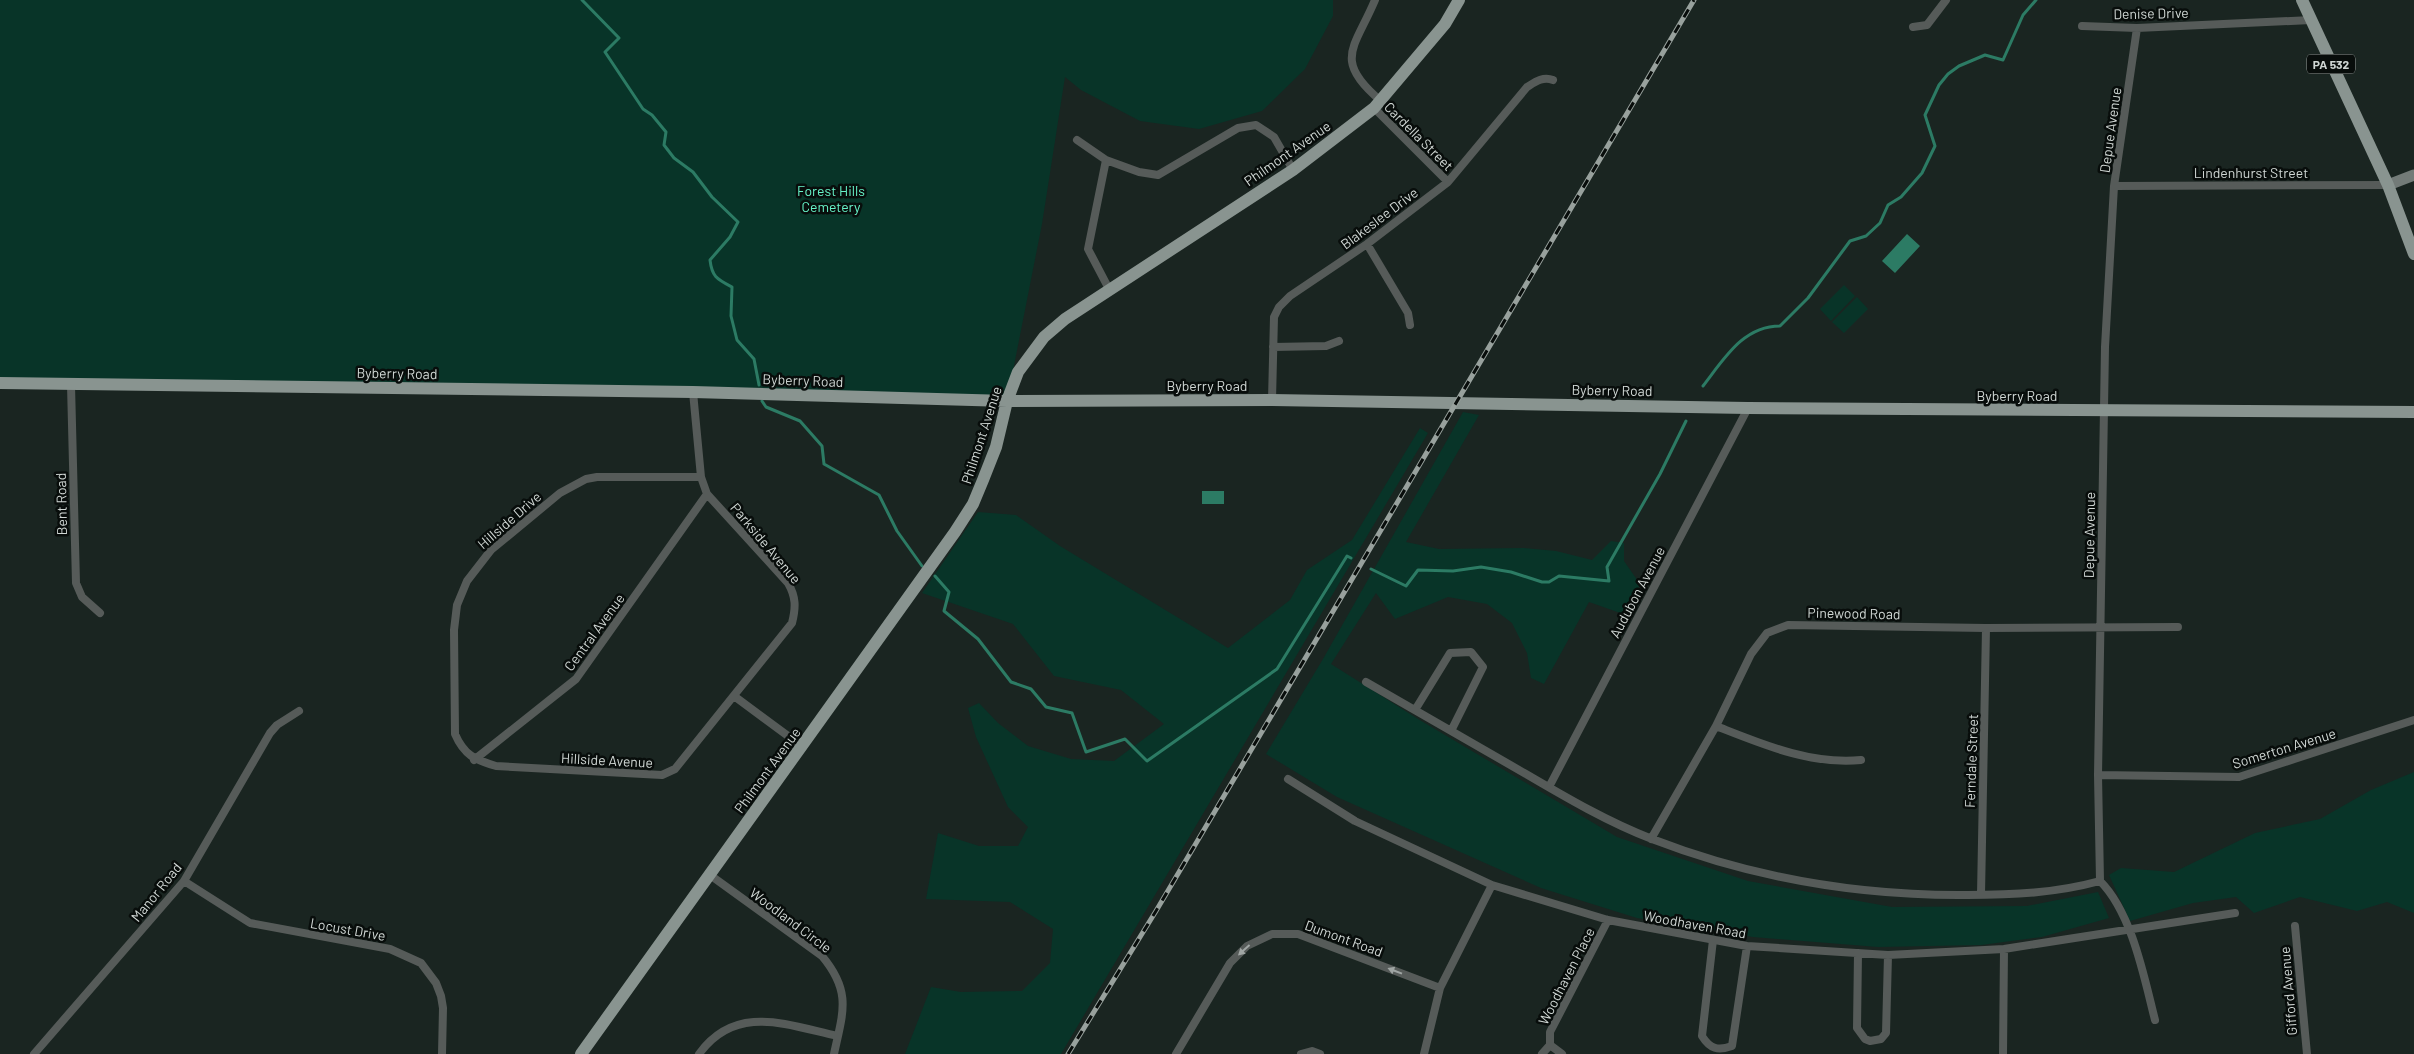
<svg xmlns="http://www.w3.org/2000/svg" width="2414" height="1054" font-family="Barlow,sans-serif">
	<rect width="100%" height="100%" fill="#1a2521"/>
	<!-- green -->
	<path fill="#083428" d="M0,0H1333V16L1305,69L1262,111L1199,129L1140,121L1081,90L1065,77L1042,224L1007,401L0,382Z
		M1844,285L1855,296L1831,321L1820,309Z
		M1857,297L1868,309L1844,333L1832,322Z
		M1463,412L1479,415L1406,542L1439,549L1524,548L1556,551L1592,560L1611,541L1624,543V561L1640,584L1626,615L1589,602L1544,684L1531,678L1527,653L1512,623L1487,604L1448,597L1395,619L1376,593L1331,664L1418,719L1617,837L1748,881L1892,907L2027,906L2098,892L2109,918L2042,937L1981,945L1878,947L1753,937L1637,918L1541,888L1337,797L1266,754L1323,659Z
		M1420,428L1428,433L1061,1054H905L931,987L961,992L1022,991L1050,963L1053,929L1010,902L926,899L938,833L979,846H1018L1028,827L1008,807L976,737L968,708L979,703L998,723L1028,746L1071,759L1114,761L1164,724L1121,690L1054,676L1013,624L922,593L978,512L1016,515L1060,546L1228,648L1290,600L1307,570L1352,540Z
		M2414,772V913L2387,902L2357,911L2300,897L2254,913L2236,897L2193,903L2130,921L2109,875L2121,868L2174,872L2255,833L2320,819L2371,790Z"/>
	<!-- water -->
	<path fill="#2c7b64" d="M1907,234L1920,246L1895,273L1882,261Z
		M1202,491H1224V504H1202Z"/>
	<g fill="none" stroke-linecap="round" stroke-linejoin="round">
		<!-- stream -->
		<path stroke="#2c7b64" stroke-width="3" d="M582,0L619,38L605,52L643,109L652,115L666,132L664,145L674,158L693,172L712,197L738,222L730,237L710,260C712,277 717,279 732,287L731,316L737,340L754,359L759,385
			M1703,386C1724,359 1743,326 1780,326L1808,298L1850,241L1866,236L1880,223L1888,205L1901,197L1922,173L1935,146L1925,115L1939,85L1948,74L1959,66L1985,55L2003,60L2023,15L2036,0
			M762,401L766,407L800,421L822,446L824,464L879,495L897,531L922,566
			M1371,569L1406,586L1418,570L1453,571L1481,567L1511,572L1542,582H1549L1559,576L1609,581L1607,567L1660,474L1686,421
			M935,576L949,592L944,611L978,639L1011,682L1031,689L1046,707L1072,713L1086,752L1125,739L1147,761L1277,669L1347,556L1351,558"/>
		<!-- street -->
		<path stroke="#565b59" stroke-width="8" d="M1375,0C1355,48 1332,60 1381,101
			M2082,26L2137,28L2311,20
			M1913,27L1927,25L1946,0
			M2137,28L2114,186L2105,347L2098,775L2100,881C2132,913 2144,977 2155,1020
			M1374,108L1448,182
			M1077,140L1106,160L1139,172L1158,175L1238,128L1256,125L1274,137L1293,170
			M1106,160L1088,249L1109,289
			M2114,186L2388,185
			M1367,244L1408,313L1410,325
			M1273,347L1326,346L1339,341
			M71,385L76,583L82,597L100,613
			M693,392L701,477L707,494L788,583C796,597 796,607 792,623L675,769L662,775L496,766C475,760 464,755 455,734L454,630L457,605L467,581L491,550L560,493L586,479L597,477H701
			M1272,400L1274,317L1279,307L1290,296L1367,244L1448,182L1527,87C1535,82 1543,76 1553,80
			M1366,682C1420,713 1473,744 1526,774C1567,798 1608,822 1652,839C1753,878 1860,896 1967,895C2013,895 2056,893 2100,881
			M734,696L803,747
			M1415,710L1450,653L1471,652L1483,667L1451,731
			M1716,726C1762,744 1810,765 1861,760
			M474,760L576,679L707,494
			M2098,775L2239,777L2414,720
			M1288,779L1355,821L1492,885L1608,920L1747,946L1888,955L2004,949L2235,913
			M1549,787L1748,408
			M1651,839L1716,726L1751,654L1767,633L1788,625L1986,628L2178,627
			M710,875L822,956C852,992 843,1012 834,1054
			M184,881L250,923L390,949L421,963L436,983L441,996L443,1008L442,1054
			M1981,895L1986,628
			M2295,926L2307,1054
			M1713,940L1702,1036C1710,1049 1718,1051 1732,1046L1747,946
			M1858,953L1857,1028L1865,1039L1870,1041L1881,1039L1886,1033L1888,955
			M1550,1045L1562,1054
			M34,1054L184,881L270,733L277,725L299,711
			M699,1054C736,1003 787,1025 838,1036
			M1176,1054L1230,963L1247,946L1272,934H1298L1440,988
			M1301,1054L1312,1051L1320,1054
			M1424,1054L1440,988L1492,885
			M1542,1054L1550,1045V1032L1608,920
			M2003,1054L2004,949"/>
		<!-- secondary -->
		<path stroke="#737b78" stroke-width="11" d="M2388,185L2414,175"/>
		<!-- primary -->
		<path stroke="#899490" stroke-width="12" d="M2302,0L2388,185L2414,254
			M0,383L693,392L1007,401L1272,400L1748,408L2414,412
			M581,1054L955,532L973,504L983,480L996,447L1007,401L1018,372L1044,337L1065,319L1293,170L1374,108L1445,24L1459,0"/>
		<defs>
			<path id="rail" d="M1068,1054L1156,911L1694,0"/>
		</defs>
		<!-- rail casing -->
		<use href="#rail" stroke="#98a19d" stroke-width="5"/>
		<!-- rail -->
		<use href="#rail" stroke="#080d0b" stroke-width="3" stroke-dasharray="9" stroke-linecap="butt"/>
	</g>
	<!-- one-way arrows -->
	<defs><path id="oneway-solid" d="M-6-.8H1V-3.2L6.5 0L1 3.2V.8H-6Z" transform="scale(1.25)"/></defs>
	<g fill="#9fa5a3">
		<use href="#oneway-solid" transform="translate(1244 950) rotate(138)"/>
		<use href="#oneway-solid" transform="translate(1395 971) rotate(-159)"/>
	</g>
	<g text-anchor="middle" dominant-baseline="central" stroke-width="5" stroke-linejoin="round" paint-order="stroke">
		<!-- shield labels -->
		<rect fill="#080d0b" stroke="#949a98" stroke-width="1" x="2307" y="54.5" width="48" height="19" rx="4"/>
		<g font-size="12" font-weight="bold" fill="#d0d7d4">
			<text x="2331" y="64">PA 532</text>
		</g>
		<!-- street labels -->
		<g font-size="14" fill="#d0d7d4" stroke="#080d0b">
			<text transform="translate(2151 13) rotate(-1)">Denise Drive</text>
			<text transform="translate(2110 130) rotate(-82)">Depue Avenue</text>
			<text transform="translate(1419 136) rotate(45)">Cardella Street</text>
			<text transform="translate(1287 153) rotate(-35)">Philmont Avenue</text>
			<text x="2251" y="172">Lindenhurst Street</text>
			<text transform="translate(1379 218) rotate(-37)">Blakeslee Drive</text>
			<text transform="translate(397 373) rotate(1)">Byberry Road</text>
			<text transform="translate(803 380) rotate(2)">Byberry Road</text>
			<text x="1207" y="385">Byberry Road</text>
			<text transform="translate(1612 390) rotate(1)">Byberry Road</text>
			<text x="2017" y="395">Byberry Road</text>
			<text transform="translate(981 435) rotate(-72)">Philmont Avenue</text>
			<text transform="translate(61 504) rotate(-91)">Bent Road</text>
			<text transform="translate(509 520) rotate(-41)">Hillside Drive</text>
			<text transform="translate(2089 535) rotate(-89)">Depue Avenue</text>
			<text transform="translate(766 543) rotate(50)">Parkside Avenue</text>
			<text transform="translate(1637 592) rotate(-62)">Audubon Avenue</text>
			<text transform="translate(1854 613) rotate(1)">Pinewood Road</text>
			<text transform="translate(594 632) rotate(-54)">Central Avenue</text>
			<text transform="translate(2284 748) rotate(-17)">Somerton Avenue</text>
			<text transform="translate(607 760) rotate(3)">Hillside Avenue</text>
			<text transform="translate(1971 761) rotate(-88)">Ferndale Street</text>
			<text transform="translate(767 770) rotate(-54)">Philmont Avenue</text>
			<text transform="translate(156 892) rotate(-51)">Manor Road</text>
			<text transform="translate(791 920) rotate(37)">Woodland Circle</text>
			<text transform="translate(1695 924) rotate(10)">Woodhaven Road</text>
			<text transform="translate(348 929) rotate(10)">Locust Drive</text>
			<text transform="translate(1344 938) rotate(20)">Dumont Road</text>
			<text transform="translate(1566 976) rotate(-63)">Woodhaven Place</text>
			<text transform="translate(2288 991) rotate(-95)">Gifford Avenue</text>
		</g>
		<!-- park labels -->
		<g font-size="14" fill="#67f4c9" stroke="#080d0b">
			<text x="831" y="190">Forest Hills<tspan x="831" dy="16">Cemetery</tspan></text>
		</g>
	</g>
</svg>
